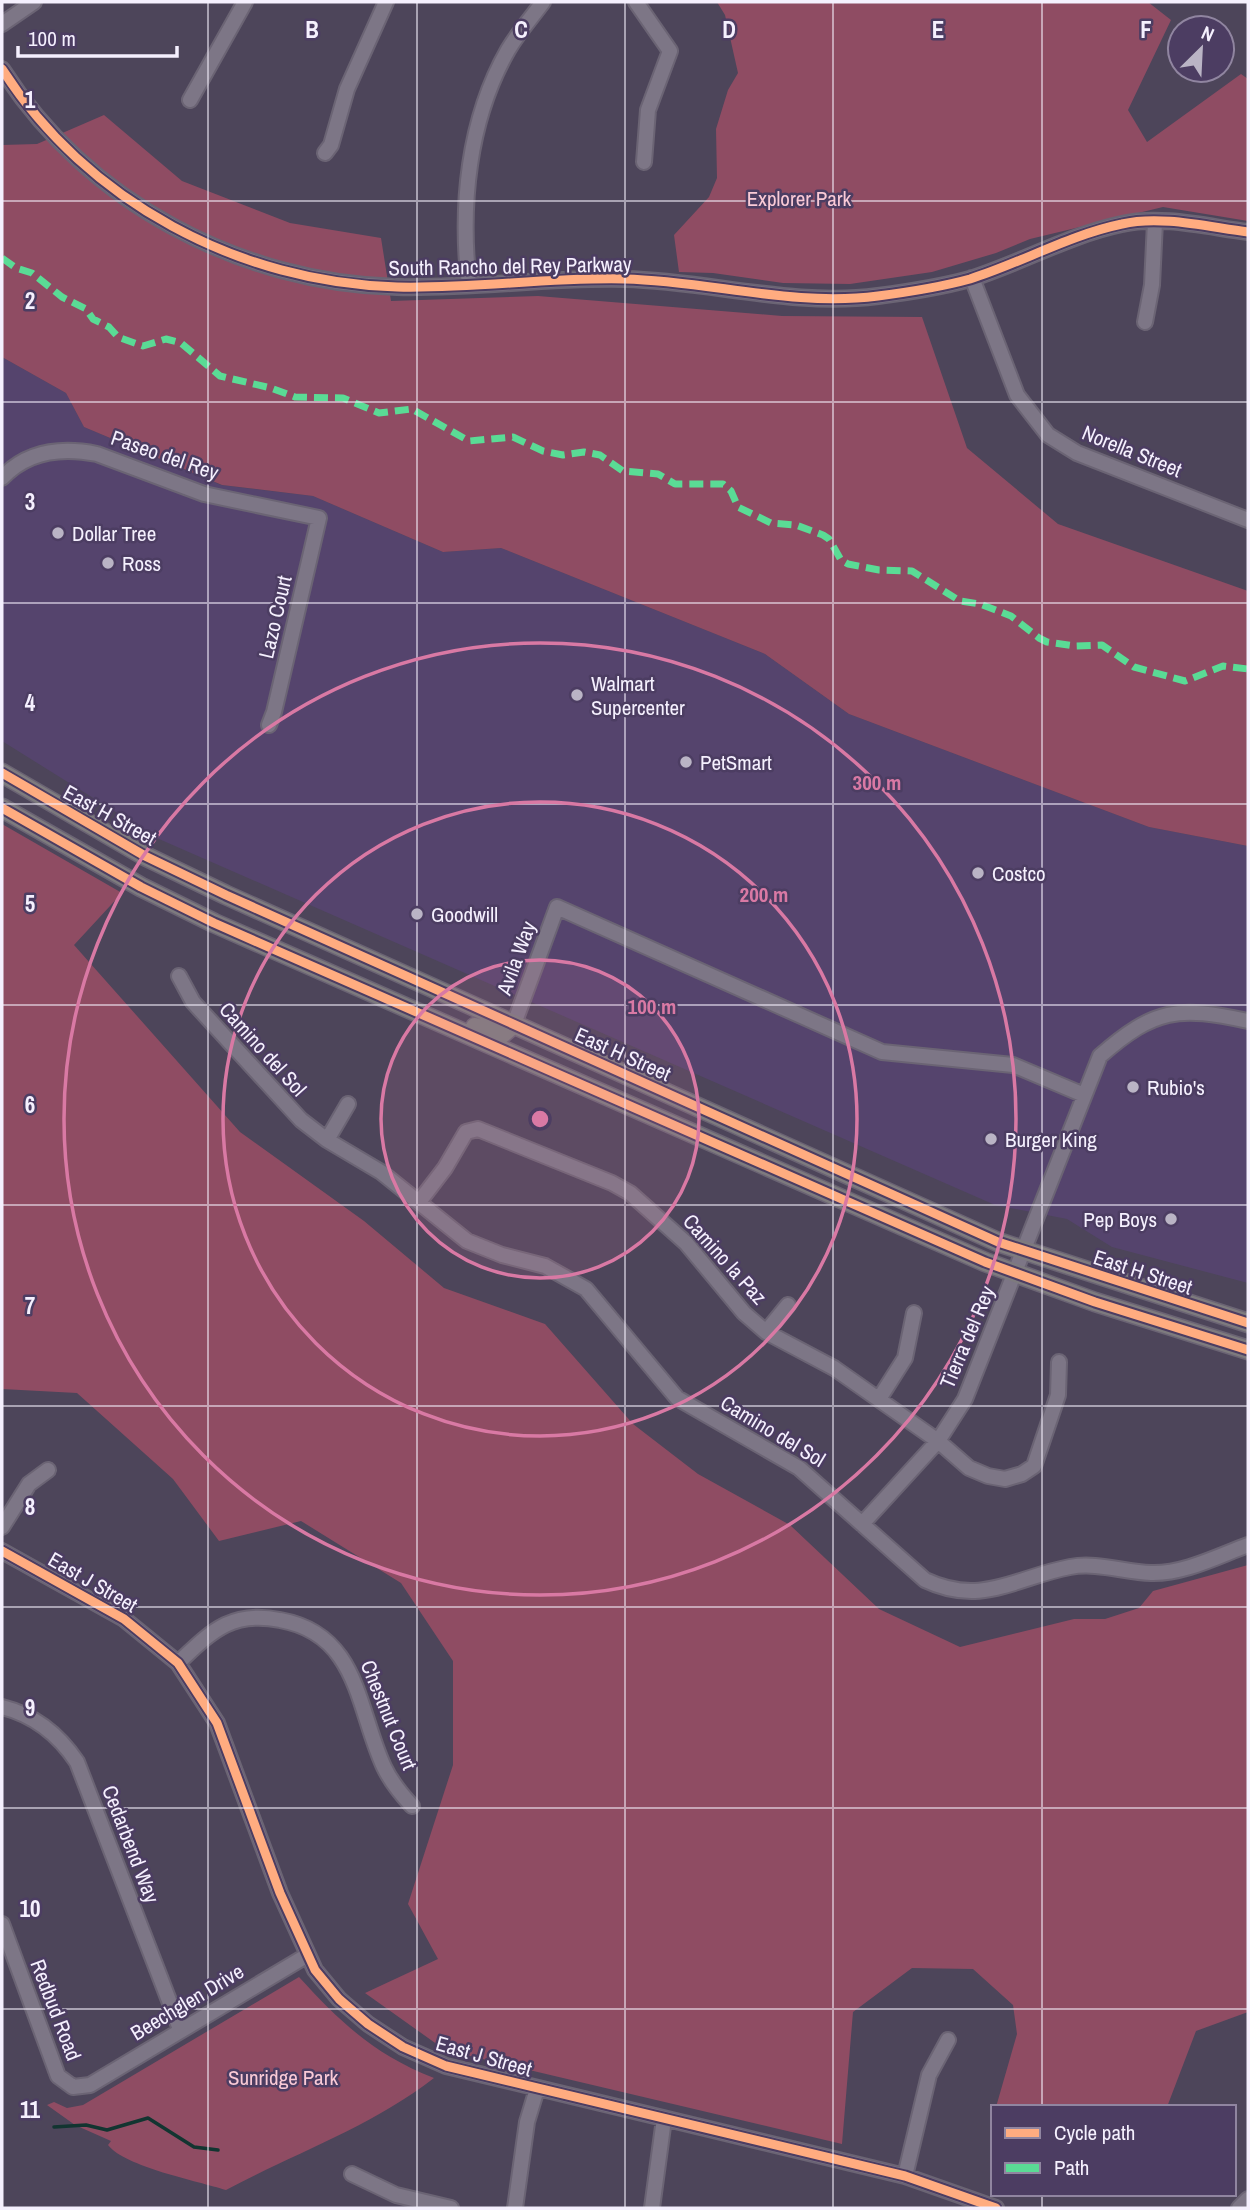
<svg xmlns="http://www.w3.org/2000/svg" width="1250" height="2210" font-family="'Archivo Narrow',sans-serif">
	<rect width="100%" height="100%" fill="#4d455a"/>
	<!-- built -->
	<path fill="#55446d" d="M2,357L66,393L84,427L221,485L313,496L443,552L501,548L765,654L849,714L1149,827L1248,846V1283L1112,1247L1067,1219L995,1205L159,839L2,741Z"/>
	<!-- green -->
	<path fill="#8f4c63" d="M717,2H1148L1171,20L1128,110L1147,142L1241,74L1248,79V221L1163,207L1030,239L996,253L932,272L850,284L783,283L713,273L679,272L674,235L709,197L717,178L716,129L728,90L738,73L725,15Z
		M104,115L182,181L290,223L381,238L391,301L538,296L782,316L922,317L967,448L1058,524L1248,591V846L1149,827L849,714L765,654L501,548L443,552L313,496L222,485L84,427L66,393L2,357V145L37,144Z
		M2,824L122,893L74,945L240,1132L364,1221L444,1288L545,1324L633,1424L698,1474L790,1525L879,1609L960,1647L1074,1619H1105L1139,1608L1153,1591L1248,1565V2012L1196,2031L1167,2107H996L1017,2034L1013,2005L973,1969L912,1968L853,2012L842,2144L445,2050L365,1993L438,1959L408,1904L453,1765V1661L401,1583L301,1521L219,1541L173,1479L77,1393L2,1389Z
		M299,1977C341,2023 375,2055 434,2078C369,2128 297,2152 226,2190C198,2181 125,2167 108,2145L111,2141L75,2125L47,2105L54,2102L67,2108L83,2105Z"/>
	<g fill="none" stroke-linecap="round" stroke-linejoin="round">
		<!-- stream -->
		<path stroke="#123531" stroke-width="3.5" d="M54,2127L86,2125L107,2130L148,2118L194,2147L218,2150"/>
		<defs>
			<path id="minor" d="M636,2L670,51L648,110L644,162
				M2,24L34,2
				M2,69C87,202 240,283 397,287C473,289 549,277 625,279C710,281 792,307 878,296C909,292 941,287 970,279C1021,263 1069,235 1122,224C1161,215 1208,227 1248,232
				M190,100L245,2
				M325,153L331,145L347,89L386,2
				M972,278L1017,395L1048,435L1077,453L1248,520
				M469,285C460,206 468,120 508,50C518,33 532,17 543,2
				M1145,322L1152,285L1155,222
				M2,478C27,451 62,447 97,454L204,494L319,518L274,712L269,725
				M179,976L193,1002L301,1120L327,1140L381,1172L467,1241L502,1255L545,1266L586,1289L677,1398L799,1468L925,1580C982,1607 1016,1577 1070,1567C1097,1562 1124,1572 1151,1573C1184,1574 1218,1556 1248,1545
				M514,1024L557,907L882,1052L1013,1065L1084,1095
				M327,1140L348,1104
				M419,1202L445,1168L466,1132L478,1129L612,1183L630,1193L686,1243L744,1313L766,1332L834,1368L938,1441L969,1468L988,1476L1005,1479L1022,1474L1034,1466L1058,1395L1059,1362
				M766,1332L788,1305
				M879,1399L905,1358L914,1313
				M862,1524L938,1441L965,1399L1100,1056C1155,1008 1178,1006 1248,1021
				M2,1527L29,1484L48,1470
				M2,1551L124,1619L178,1663L217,1723L280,1893L315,1970L339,1999L368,2024L403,2047L446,2066L905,2176L996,2208
				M178,1663C211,1632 231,1610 280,1620C359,1634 357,1709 384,1767C391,1782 401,1794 412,1806
				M2,1707C34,1715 59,1735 77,1762L180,2029
				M2,1924L58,2076L73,2087L90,2085L306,1956
				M352,2174L396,2195L451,2208
				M905,2176L929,2075L948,2040
				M515,2208L527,2122L537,2089
				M652,2208L664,2119
				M1239,2208L1248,2199"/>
			<path id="major" d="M2,773L145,856L226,895L998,1242L1248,1323
				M2,808L141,887L214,923L985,1262L1095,1302L1248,1350
				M475,1027L501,1035L514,1024"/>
		</defs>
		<!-- minor casing -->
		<use href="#minor" stroke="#6b6474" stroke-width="18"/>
		<!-- major casing -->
		<use href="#major" stroke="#6b6474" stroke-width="21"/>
		<!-- minor -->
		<use href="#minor" stroke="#7d7686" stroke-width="14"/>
		<!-- major -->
		<use href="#major" stroke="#7e7b7e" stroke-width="18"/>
		<!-- quiet -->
		<path stroke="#5adb95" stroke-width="7" stroke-dasharray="14 7" stroke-linecap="butt" d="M2,258L16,268L32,273L62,297L86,309L93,319L109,327L118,337L143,346L166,339L181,343L220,376L271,388L295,397L343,398L379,413L412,409L469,441L513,437L543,451L563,455L584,452L600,455L623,471L658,474L675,484H723L731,491L738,507L771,523L796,525L823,535L829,539L841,560L848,564L879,570L912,571L960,601L980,604L1011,616L1039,638L1047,642L1075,646L1102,645L1134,667L1185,681L1223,666L1248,669"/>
		<defs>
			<path id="cycleway" d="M2,69C87,202 240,283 397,287C473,289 549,277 625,279C710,281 792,307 878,296C909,292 941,287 970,279C1021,263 1069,235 1122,224C1161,215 1208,227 1248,232
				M2,773L145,856L226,895L998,1242L1248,1323
				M2,808L141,887L214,923L985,1262L1095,1302L1248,1350
				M2,1551L124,1619L178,1663L217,1723L280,1893L315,1970L339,1999L368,2024L403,2047L446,2066L905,2176L996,2208"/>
		</defs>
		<!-- cycleway casing -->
		<use href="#cycleway" stroke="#4c3d62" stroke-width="13"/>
		<!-- cycleway -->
		<use href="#cycleway" stroke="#ffac80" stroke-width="9"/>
	</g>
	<!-- grid -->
	<path fill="none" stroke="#f5f0fe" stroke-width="2" stroke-opacity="0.55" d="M208,2V2208M417,2V2208M625,2V2208M833,2V2208M1042,2V2107M2,201H1248M2,402H1248M2,603H1248M2,804H1248M2,1005H1248M2,1205H1248M2,1406H1248M2,1607H1248M2,1808H1248M2,2009H1248M1042,2194V2208"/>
	<!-- distance rings -->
	<circle cx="540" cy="1119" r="159" fill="#d979a4" fill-opacity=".12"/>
	<g fill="none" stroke="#d979a4" stroke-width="3.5">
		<circle cx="540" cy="1119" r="159"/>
		<circle cx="540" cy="1119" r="317"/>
		<circle cx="540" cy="1119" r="476"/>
	</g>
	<!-- markers -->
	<g fill="#bab4c5" stroke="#4c3d62" stroke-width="2.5">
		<circle cx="58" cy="533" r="7"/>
		<circle cx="108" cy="563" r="7"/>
		<circle cx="577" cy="695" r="7"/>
		<circle cx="686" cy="762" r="7"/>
		<circle cx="978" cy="873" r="7"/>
		<circle cx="417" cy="914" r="7"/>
		<circle cx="1133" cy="1087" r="7"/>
		<circle cx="991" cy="1139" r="7"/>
		<circle cx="1171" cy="1219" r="7"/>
	</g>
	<g text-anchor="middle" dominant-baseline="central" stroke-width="5" stroke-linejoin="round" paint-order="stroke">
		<!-- park labels -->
		<g font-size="21" fill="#facad6" stroke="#4c3d62">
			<text x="799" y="198">Explorer Park</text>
			<text x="283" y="2077">Sunridge Park</text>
		</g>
		<!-- street labels -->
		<g font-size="21" fill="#f5f0fe" stroke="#4c3d62">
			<text transform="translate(510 266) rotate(-1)">South Rancho del Rey Parkway</text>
			<text transform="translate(1132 451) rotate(22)">Norella Street</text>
			<text transform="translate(165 455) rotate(19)">Paseo del Rey</text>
			<text transform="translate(275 617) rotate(-77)">Lazo Court</text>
			<text transform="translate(110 815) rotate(29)">East H Street</text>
			<text transform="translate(516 958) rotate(-70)">Avila Way</text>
			<text transform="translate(263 1049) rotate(48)">Camino del Sol</text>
			<text transform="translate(623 1054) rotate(24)">East H Street</text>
			<text transform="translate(725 1259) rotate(48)">Camino la Paz</text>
			<text transform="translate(1143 1272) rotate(18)">East H Street</text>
			<text transform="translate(967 1337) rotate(-67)">Tierra del Rey</text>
			<text transform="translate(773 1431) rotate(31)">Camino del Sol</text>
			<text transform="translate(93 1582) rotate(30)">East J Street</text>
			<text transform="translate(389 1715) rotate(68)">Chestnut Court</text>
			<text transform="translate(131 1844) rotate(69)">Cedarbend Way</text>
			<text transform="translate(187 2002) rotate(-31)">Beechglen Drive</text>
			<text transform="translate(56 2010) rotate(69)">Redbud Road</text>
			<text transform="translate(484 2056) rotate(16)">East J Street</text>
		</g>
		<!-- poi labels -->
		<g font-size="21" fill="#f5f0fe" stroke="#4c3d62" text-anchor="start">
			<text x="72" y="533">Dollar Tree</text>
			<text x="122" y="563">Ross</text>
			<text x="591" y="683">Walmart<tspan x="591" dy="24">Supercenter</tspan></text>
			<text x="700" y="762">PetSmart</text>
			<text x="992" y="873">Costco</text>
			<text x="431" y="914">Goodwill</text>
			<text x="1147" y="1087">Rubio's</text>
			<text x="1005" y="1139">Burger King</text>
			<text x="1157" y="1219" text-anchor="end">Pep Boys</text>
		</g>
	</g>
	<g font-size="23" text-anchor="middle" font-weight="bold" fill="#f5f0fe" stroke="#4c3d62" stroke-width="5" stroke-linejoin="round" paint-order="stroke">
		<text x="312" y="38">B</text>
		<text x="521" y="38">C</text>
		<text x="729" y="38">D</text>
		<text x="938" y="38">E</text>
		<text x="1146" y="38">F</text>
		<text x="30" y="108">1</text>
		<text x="30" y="309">2</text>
		<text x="30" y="510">3</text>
		<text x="30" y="711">4</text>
		<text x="30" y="912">5</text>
		<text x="30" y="1113">6</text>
		<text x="30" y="1314">7</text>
		<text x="30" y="1515">8</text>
		<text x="30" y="1716">9</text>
		<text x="30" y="1917">10</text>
		<text x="30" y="2118">11</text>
	</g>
	<circle cx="540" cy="1119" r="10" fill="#d979a4" stroke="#4c3d62" stroke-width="3.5"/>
	<g font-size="21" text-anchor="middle" font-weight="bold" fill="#d979a4" stroke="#4c3d62" stroke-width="5" stroke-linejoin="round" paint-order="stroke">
		<text x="877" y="790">300 m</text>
		<text x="764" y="902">200 m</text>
		<text x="652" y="1014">100 m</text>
	</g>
	<!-- border -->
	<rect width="1250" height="2210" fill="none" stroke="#f5f0fe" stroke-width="7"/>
	<!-- legend -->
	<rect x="991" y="2105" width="245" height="91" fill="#4c3d62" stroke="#9085a0" stroke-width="2"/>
	<rect x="1005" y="2128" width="35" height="10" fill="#ffac80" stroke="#9085a0" stroke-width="2"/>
	<text x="1054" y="2140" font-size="21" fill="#f5f0fe">Cycle path</text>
	<rect x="1005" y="2163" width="35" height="10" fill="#5adb95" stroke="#9085a0" stroke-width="2"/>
	<text x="1054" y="2175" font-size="21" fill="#f5f0fe">Path</text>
	<!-- north arrow -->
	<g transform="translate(1201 49) rotate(24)"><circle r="33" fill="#4c3d62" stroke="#9085a0" stroke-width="2"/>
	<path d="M0-5L12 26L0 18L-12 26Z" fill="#bab4c5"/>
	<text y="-10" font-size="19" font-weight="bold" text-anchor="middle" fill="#f5f0fe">N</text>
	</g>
	<!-- scale -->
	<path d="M18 46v10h159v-10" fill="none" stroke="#f5f0fe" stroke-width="3.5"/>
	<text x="28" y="46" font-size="21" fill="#f5f0fe" stroke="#4c3d62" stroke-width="5" paint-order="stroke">100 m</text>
</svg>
